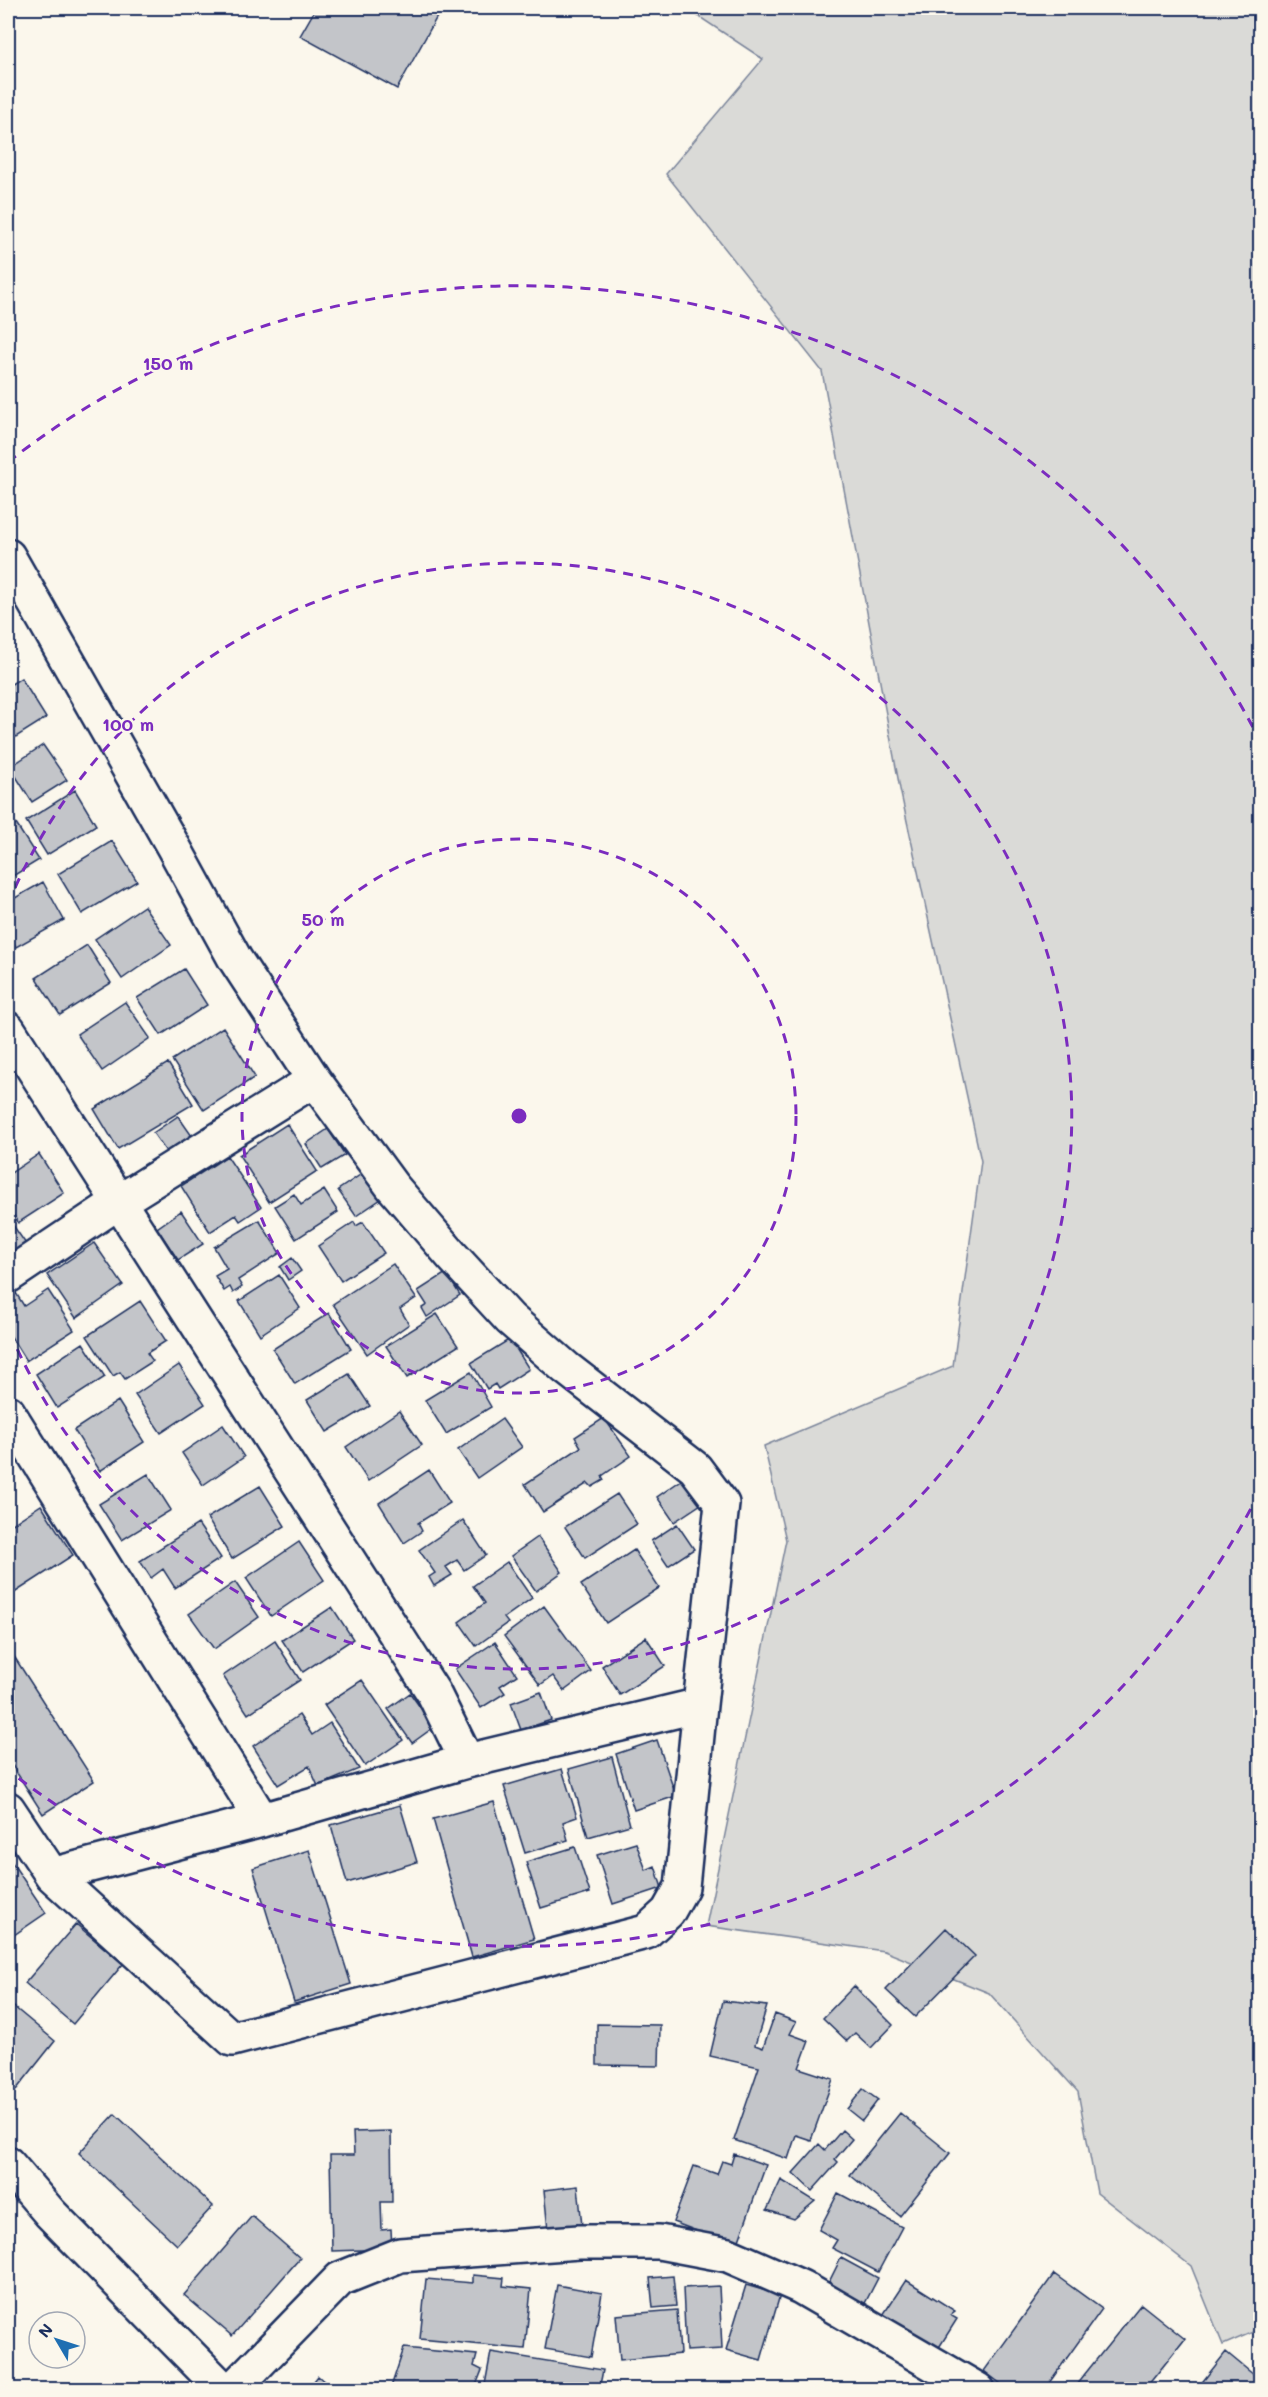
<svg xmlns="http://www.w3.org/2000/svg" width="1268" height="2397" font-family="Mali,sans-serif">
	<rect width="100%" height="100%" fill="#fbf7ec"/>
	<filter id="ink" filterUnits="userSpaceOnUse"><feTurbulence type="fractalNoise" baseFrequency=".0167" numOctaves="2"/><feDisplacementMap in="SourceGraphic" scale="12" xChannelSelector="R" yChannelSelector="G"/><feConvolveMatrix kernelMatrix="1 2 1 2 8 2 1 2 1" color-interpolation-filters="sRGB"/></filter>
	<g filter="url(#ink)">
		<!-- green -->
		<path fill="#dadad7" stroke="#7a849a" stroke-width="1.5" d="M686,8H1260V2329L1223,2345L1191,2266L1097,2193L1078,2092L989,1993L884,1951L706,1926L786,1540L764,1446L953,1366L981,1161L900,789L822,371L666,174L763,59Z"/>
		<!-- building -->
		<path fill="#c3c5c9" stroke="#1b2f5e" stroke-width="1.5" d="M316,8H429L439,13L397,89L300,36Z
			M21,678L46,718L8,742V686Z
			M43,745L67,780L32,802L10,767Z
			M75,790L96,825L47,855L26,821Z
			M16,824L39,860L8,879V830Z
			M112,841L137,881L82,914L58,874Z
			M43,882L64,920L16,947L8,932V902Z
			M144,906L171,945L122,979L95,939Z
			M87,945L111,983L60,1015L36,978Z
			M184,969L207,1005L161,1035L137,998Z
			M125,1002L150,1038L102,1071L77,1034Z
			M223,1027L255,1077L204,1110L172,1060Z
			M168,1063L193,1104L118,1149L94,1109Z
			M178,1116L192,1136L167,1153L153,1133Z
			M287,1124L317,1171L269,1202L239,1155Z
			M328,1129L345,1155L322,1169L306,1144Z
			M39,1154L64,1193L18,1223L8,1206V1175Z
			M227,1156L261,1207L240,1221L236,1215L210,1232L181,1186Z
			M363,1173L381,1199L356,1216L338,1190Z
			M324,1190L338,1212L296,1239L275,1206L294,1194L301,1205Z
			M181,1211L203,1244L178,1260L157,1228Z
			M8,1218L26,1244L8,1256Z
			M259,1220L280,1253L238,1280L242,1287L233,1293L230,1287L224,1291L215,1276L227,1269L214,1247Z
			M354,1222L356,1226L363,1222L384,1253L341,1281L318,1246Z
			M94,1243L123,1285L76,1318L47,1275Z
			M292,1258L301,1271L288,1280L280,1267Z
			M393,1264L416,1298L400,1309L409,1324L367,1354L333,1304Z
			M446,1273L460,1295L427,1317L422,1308L427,1305L418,1291Z
			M279,1275L300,1308L260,1335L239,1301Z
			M48,1290L74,1330L26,1361L8,1332V1299L16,1293L24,1306Z
			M140,1301L166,1341L147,1353L153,1361L125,1379L120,1372L113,1376L87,1336Z
			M329,1313L351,1349L295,1384L273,1349Z
			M437,1314L458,1346L407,1378L386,1346Z
			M510,1339L529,1369L498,1389L495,1384L487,1389L471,1363Z
			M83,1343L105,1377L57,1408L36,1374Z
			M179,1365L205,1404L161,1433L135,1395Z
			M471,1372L491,1407L446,1434L425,1400Z
			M349,1374L370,1406L327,1432L307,1400Z
			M118,1401L144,1442L100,1471L74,1430Z
			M399,1411L422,1445L368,1481L346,1447Z
			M604,1418L631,1456L602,1476L604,1480L592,1487L588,1483L543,1512L525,1484L581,1447L575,1437Z
			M502,1419L522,1447L477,1478L458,1450Z
			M223,1425L244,1457L203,1485L182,1453Z
			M429,1470L450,1503L418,1523L422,1531L404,1543L379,1503Z
			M148,1474L171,1510L122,1540L99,1504Z
			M683,1479L701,1504L674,1522L657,1497Z
			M260,1486L285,1526L232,1559L207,1518Z
			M617,1494L637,1524L585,1558L565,1527Z
			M41,1505L73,1555L8,1597V1527Z
			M463,1520L486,1555L464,1570L457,1560L446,1567L452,1575L434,1586L429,1577L435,1573L419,1550Z
			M198,1524L221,1558L175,1588L163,1569L151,1578L140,1561Z
			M677,1524L694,1549L668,1566L651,1541Z
			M538,1537L562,1572L536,1591L511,1556Z
			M299,1542L324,1580L271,1616L246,1578Z
			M634,1550L659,1588L606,1623L581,1585Z
			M507,1562L532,1598L504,1618L508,1623L476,1646L459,1622L485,1603L473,1586Z
			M235,1582L259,1617L214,1649L189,1614Z
			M544,1606L591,1671L564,1691L553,1676L540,1685L504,1636Z
			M332,1607L353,1639L303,1672L282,1640Z
			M646,1637L665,1666L620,1695L602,1666Z
			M275,1641L300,1680L248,1714L223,1676Z
			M495,1642L517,1675L500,1686L505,1693L481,1708L455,1669Z
			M8,1647L94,1781L43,1814L8,1759Z
			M362,1680L403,1740L365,1766L324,1705Z
			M541,1692L551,1720L521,1730L511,1703Z
			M410,1693L434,1727L412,1743L388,1709Z
			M299,1715L312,1735L330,1723L359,1769L318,1786L309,1766L278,1785L253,1746Z
			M657,1740L676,1796L634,1810L616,1754Z
			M612,1757L630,1825L588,1837L569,1769Z
			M562,1769L577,1817L563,1822L568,1840L525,1853L504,1786Z
			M494,1802L534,1939L472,1957L433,1819Z
			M400,1805L417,1862L347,1883L331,1825Z
			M636,1843L646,1870L655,1866L662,1888L613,1904L597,1855Z
			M575,1847L590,1893L541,1908L526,1862Z
			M309,1850L351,1984L294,2002L253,1868Z
			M11,1861L46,1913L8,1939V1863Z
			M76,1924L123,1964L73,2024L25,1983Z
			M946,1928L975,1956L915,2017L886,1990Z
			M854,1986L893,2025L871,2048L855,2033L847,2041L823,2018Z
			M723,2001L767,2006L755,2045L763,2048L775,2014L796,2022L790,2034L809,2041L799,2068L833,2079L811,2140L796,2135L788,2159L734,2140L759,2067L710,2056Z
			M8,2002L55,2041L8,2100Z
			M597,2024L660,2025L659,2066L597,2065Z
			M863,2089L878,2100L862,2121L847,2109Z
			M900,2113L950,2153L900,2216L850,2175Z
			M115,2114L213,2206L177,2245L79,2153Z
			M842,2130L852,2139L835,2159L838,2162L812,2191L793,2173L819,2144L825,2150Z
			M391,2131L392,2202H381L382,2230L391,2229L392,2249L332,2251L330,2155H354L353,2132Z
			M734,2154L766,2165L737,2246L673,2222L694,2166L717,2174L722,2161L731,2164Z
			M781,2180L815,2201L794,2219L767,2210Z
			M578,2186L582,2226L548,2230L544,2190Z
			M838,2193L902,2227L878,2272L832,2248L837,2240L819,2230Z
			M252,2216L300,2258L232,2336L184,2295Z
			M841,2258L878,2278L863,2307L826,2288Z
			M1054,2274L1102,2309L1044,2390H1009L984,2371Z
			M473,2275L504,2278L503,2286L531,2289L525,2349L420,2339L426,2279L473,2283Z
			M673,2276L676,2306L653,2308L650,2278Z
			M906,2280L955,2311L950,2315L957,2319L938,2349L883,2315Z
			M557,2285L602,2293L591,2357L545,2349Z
			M746,2285L780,2295L761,2360L726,2350Z
			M719,2286L722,2349L686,2351L683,2288Z
			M1141,2304L1185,2339L1144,2390H1072Z
			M677,2310L680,2354L620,2360L616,2315Z
			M404,2348L477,2355L474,2366L482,2370L475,2388L480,2390H390Z
			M491,2352L603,2370L599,2390H484Z
			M1226,2352L1260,2380V2390H1196Z
			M931,2374L955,2390H921Z
			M318,2376L334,2390H307Z"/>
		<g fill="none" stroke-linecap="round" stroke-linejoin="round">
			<defs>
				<path id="minor" d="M8,556L173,846L235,959L314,1080L392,1186L452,1256L510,1319L566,1368L695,1468L722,1504L700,1705
					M8,1029L433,1692L467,1761
					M8,1276L120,1201L314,1080
					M8,1412L262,1820
					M8,1809L52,1875L232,2039L646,1932L668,1912L682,1887L700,1705L467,1761L262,1820L52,1875
					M8,2164L50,2213L224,2390
					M232,2390L340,2279L400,2255L579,2242H659L728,2255L801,2287L978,2390"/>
			</defs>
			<!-- minor casing -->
			<use href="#minor" stroke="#1b2f5e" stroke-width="38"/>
			<!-- minor -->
			<use href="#minor" stroke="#fbf7ec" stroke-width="33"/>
		</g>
	</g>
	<!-- distance rings -->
	<g fill="none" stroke="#7b2cbf" stroke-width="3" stroke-dasharray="10 8">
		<circle cx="519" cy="1116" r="277"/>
		<path d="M8 904A553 553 0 1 1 8 1328"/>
		<path d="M1259 1493A830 830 0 0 1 8 1770M8 462A830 830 0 0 1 1259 739"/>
	</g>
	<circle cx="519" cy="1116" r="9" fill="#7b2cbf" stroke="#fbf7ec" stroke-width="3"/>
	<g font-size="18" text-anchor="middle" font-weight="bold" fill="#7b2cbf" stroke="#fbf7ec" stroke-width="5" stroke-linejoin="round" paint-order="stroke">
		<text x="168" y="370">150 m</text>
		<text x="128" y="731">100 m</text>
		<text x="323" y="926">50 m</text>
	</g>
	<!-- margin -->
	<rect width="1268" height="2397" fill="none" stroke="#fbf7ec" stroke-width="30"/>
	<rect x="15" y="15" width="1238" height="2367" fill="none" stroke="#1b2f5e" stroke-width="2" filter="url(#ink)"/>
	<!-- north arrow -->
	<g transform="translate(57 2340) rotate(309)"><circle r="28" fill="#fbf7ec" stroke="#a1a7b3" stroke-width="1.5"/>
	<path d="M0-4.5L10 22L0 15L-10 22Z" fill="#1f6fb2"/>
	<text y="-9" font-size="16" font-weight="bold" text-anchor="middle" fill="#1b2f5e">N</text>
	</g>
</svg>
